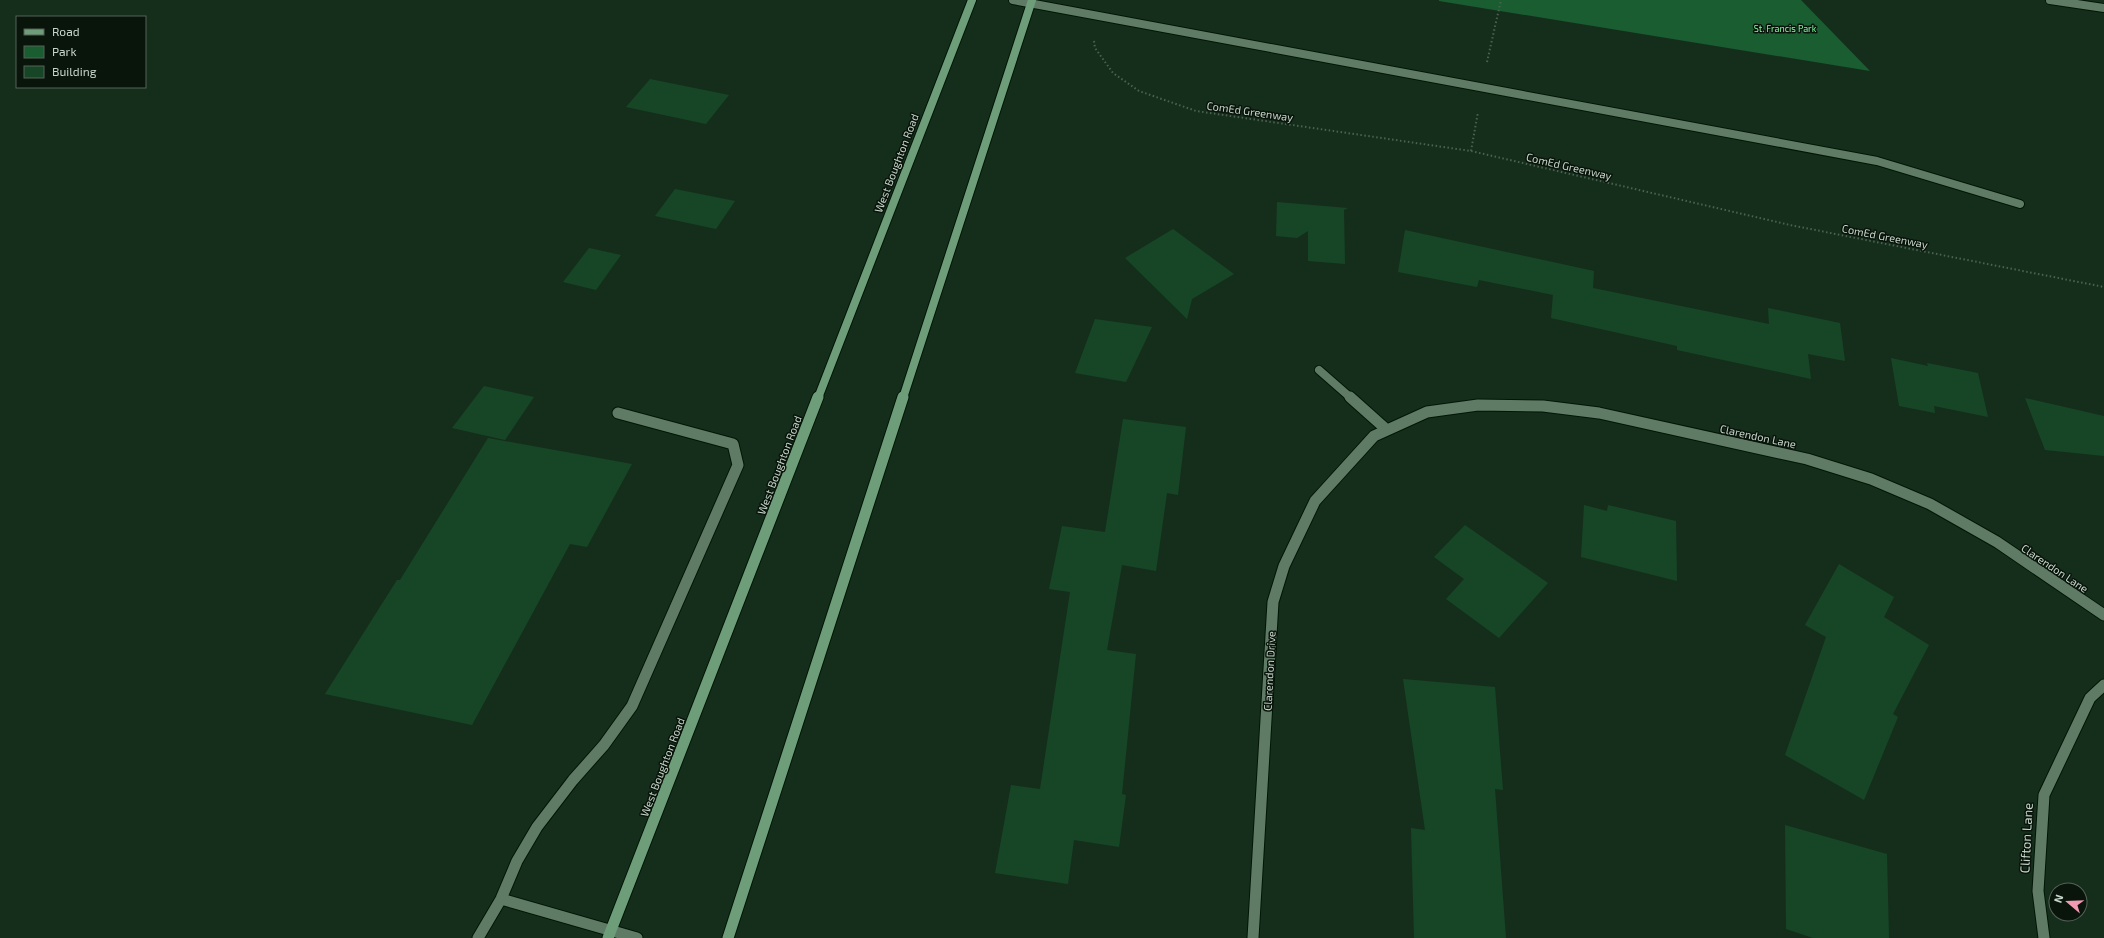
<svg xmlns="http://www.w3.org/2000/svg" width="2104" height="938" font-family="'Exo 2',sans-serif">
	<rect width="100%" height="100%" fill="#152e1c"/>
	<!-- green -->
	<path fill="#195d30" d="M1801,0L1870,71L1439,1V0Z"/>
	<!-- building -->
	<path fill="#174626" d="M650,79L729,95L706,124L626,107Z
		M675,189L735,201L716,229L655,216Z
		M1277,202L1348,208L1344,210L1345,264L1308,261V231L1297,238L1276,236Z
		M1173,229L1234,274L1192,299L1187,319L1125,258Z
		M1405,230L1594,271L1593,288L1769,324L1768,308L1840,323L1845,361L1808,354L1811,379L1677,350V346L1551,318L1553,295L1479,280L1477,287L1398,272Z
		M589,248L621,255L596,290L563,282Z
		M1095,319L1152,327L1126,382L1075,373Z
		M1891,358L1928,366L1927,363L1978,373L1988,417L1934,406L1935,413L1899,406Z
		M484,386L534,397L505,440L452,428Z
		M2025,398L2104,416V456L2045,450Z
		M1123,419L1186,427L1178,495L1167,493L1156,571L1122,565L1107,650L1136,654L1122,794L1126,795L1119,847L1074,840L1068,884L995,873L1011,785L1040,789L1070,592L1049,589L1062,526L1105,532Z
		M488,438L632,464L587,547L570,544L472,725L325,694L397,580H400Z
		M1584,505L1607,511L1608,505L1676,521L1677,581L1581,557Z
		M1465,525L1548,583L1499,638L1446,599L1464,579L1434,557Z
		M1839,564L1894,597L1884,617L1929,645L1893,714L1898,717L1864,800L1785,755L1826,637L1805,625Z
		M1403,679L1495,687L1503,790L1495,789L1506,938H1414L1411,828L1425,830Z
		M1785,825L1887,854L1889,938H1813L1786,929Z"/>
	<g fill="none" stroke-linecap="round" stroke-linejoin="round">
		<defs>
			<path id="minor-far1" d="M1013,0L1877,161L2020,204
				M2050,0L2104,8
				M1319,370L1351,398"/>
			<path id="minor" d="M1350,397L1387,430
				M501,899L637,938
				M478,938L501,899L517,861L537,827L573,780L604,745L632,706L738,465L733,444L618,413
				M1253,938L1273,602L1284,566L1315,501L1374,436L1427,412L1478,405L1543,406L1599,413L1807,459L1871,479L1930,504L1997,542L2104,615
				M2044,938L2038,891L2044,795L2090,698L2104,685"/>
			<path id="major-far1" d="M818,398L972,0
				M903,398L1032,0"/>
			<path id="major" d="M608,938L818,397
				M728,938L903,397"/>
		</defs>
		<!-- minor-far1 casing -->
		<use href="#minor-far1" stroke="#001606" stroke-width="10"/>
		<!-- minor casing -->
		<use href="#minor" stroke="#001606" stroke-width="13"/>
		<!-- major-far1 casing -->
		<use href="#major-far1" stroke="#001606" stroke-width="10"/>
		<!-- major casing -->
		<use href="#major" stroke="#001606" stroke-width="13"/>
		<!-- path -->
		<path stroke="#4c6251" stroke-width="2" stroke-dasharray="1.5 2.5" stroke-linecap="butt" d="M1094,41L1095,48L1113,73L1139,91L1196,111L1471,151L1790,225L2104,287
			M1487,62L1501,0
			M1471,151L1478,112"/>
		<!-- minor-far1 -->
		<use href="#minor-far1" stroke="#5f7a65" stroke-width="8"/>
		<!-- minor -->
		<use href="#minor" stroke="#5f7a65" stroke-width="11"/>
		<!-- major-far1 -->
		<use href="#major-far1" stroke="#6e9d79" stroke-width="8"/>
		<!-- major -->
		<use href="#major" stroke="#6e9d79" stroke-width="11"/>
	</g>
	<g text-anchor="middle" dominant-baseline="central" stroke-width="3" stroke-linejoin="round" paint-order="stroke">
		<!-- far-park labels -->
		<g font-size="9" fill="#85f7a4" stroke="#09140b">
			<text x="1785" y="28">St. Francis Park</text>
		</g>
		<!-- street labels -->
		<g font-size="11" fill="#c7d6ca" stroke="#09140b">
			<text transform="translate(1250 111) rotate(8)">ComEd Greenway</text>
			<text transform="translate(896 163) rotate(-69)">West Boughton Road</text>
			<text transform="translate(1569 166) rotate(13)">ComEd Greenway</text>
			<text transform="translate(1885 236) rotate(11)">ComEd Greenway</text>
			<text transform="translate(1758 436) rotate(12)">Clarendon Lane</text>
			<text transform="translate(779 465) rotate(-69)">West Boughton Road</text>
			<text transform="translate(2055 568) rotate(34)">Clarendon Lane</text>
			<text transform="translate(1269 671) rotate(-87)">Clarendon Drive</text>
			<text transform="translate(662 767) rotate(-69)">West Boughton Road</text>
		</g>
		<!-- near-street labels -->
		<g font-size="13" fill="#c7d6ca" stroke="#09140b">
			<text transform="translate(2026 838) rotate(-87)">Clifton Lane</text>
		</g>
	</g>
	<!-- legend -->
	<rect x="16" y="16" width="130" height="72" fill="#09140b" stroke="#556257"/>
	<rect x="24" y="29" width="20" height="6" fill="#6e9d79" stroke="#556257"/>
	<text x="52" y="36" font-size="12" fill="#c7d6ca">Road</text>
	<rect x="24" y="46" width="20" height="12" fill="#195d30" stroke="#556257"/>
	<text x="52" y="56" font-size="12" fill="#c7d6ca">Park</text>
	<rect x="24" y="66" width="20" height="12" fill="#174626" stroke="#556257"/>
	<text x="52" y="76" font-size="12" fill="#c7d6ca">Building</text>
	<!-- north arrow -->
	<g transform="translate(2068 902) rotate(289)"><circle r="19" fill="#09140b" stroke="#556257"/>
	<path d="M0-3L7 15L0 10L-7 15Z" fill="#f19ab3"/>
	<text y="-6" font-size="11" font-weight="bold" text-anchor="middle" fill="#c7d6ca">N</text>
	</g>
</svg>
